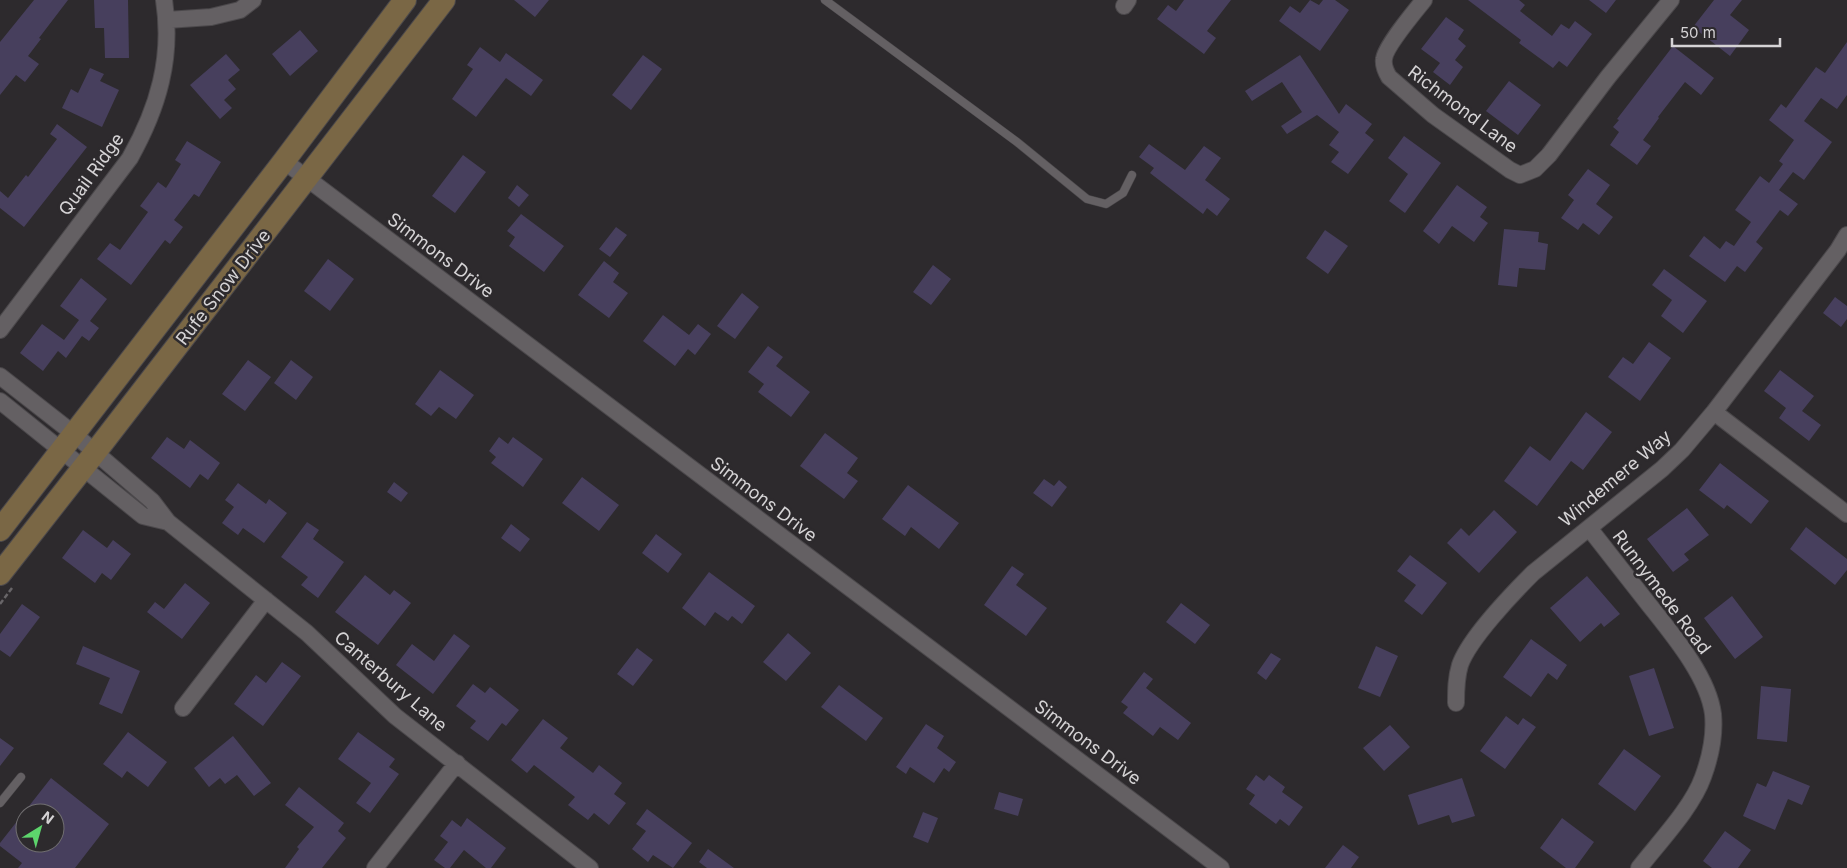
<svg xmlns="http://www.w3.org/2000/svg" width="1847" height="868" font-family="Inter,sans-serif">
	<rect width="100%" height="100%" fill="#2d2a2d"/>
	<!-- building -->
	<path fill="#473f5d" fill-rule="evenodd" d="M34,0H68L39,38L41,39L28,56L39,64L25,82L16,75L0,95V42Z
		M94,0H128L129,58H105L104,28H95Z
		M514,0H549L535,17Z
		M1184,0H1231L1207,31L1216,38L1204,54L1157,19L1168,5L1176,11Z
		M1310,0L1319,5L1323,0H1335L1349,10L1320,51L1279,21L1290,6L1300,13Z
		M1468,0H1519L1525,5L1520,11L1552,36L1561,24L1569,29L1575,21L1592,34L1567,67L1559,61L1553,68L1519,43L1521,40Z
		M1589,0H1616L1606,13Z
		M1714,0H1742L1730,15L1749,30L1730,56L1693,27Z
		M1446,17L1464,30L1458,39L1466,46L1455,60L1463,67L1450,85L1433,72L1440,63L1421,49Z
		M300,30L318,51L290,76L272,54Z
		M1847,42V95L1837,109L1821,98L1804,121L1832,142L1804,180L1793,172L1779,190L1798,204L1788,216L1780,210L1756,242L1763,248L1745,272L1737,266L1725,282L1689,256L1704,236L1720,249L1726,241L1734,246L1751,222L1735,210L1760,176L1769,183L1783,164L1779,161L1794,140L1769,120L1781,104L1786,108L1816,67L1825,73Z
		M1673,46L1714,78L1701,95L1685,82L1658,117L1659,118L1643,140L1651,146L1637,165L1610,145L1619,132L1613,127L1619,120L1617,119Z
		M480,47L500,62L506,53L543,80L531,96L506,78L476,117L452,99L473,69L467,65Z
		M226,54L240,70L228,80L236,89L224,100L232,108L220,119L190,85Z
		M643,55L662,69L631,110L612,95Z
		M1300,55L1339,114L1346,104L1372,124L1365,133L1374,140L1348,174L1331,162L1339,152L1329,145L1339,132L1317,115L1287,134L1281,126L1302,112L1282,82L1252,101L1245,91Z
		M90,68L104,74L100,81L119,90L102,127L62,108L71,89L78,93Z
		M1509,81L1541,105L1518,135L1486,111Z
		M57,124L87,147L24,227L0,208V191L8,198L26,175L28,177L57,139L50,134Z
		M1404,136L1441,163L1405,213L1389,201L1408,174L1388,158Z
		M187,141L221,162L199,197L194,194L174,220L183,227L170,244L165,240L131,285L97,259L110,243L120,250L148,212L140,206L158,182L166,188L181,164L175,160Z
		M1149,144L1185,170L1204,146L1221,158L1205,180L1230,199L1217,216L1207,208L1203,214L1150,173L1154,168L1139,157Z
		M463,155L486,172L455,213L432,196Z
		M1588,169L1610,185L1596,204L1613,217L1599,235L1583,223L1578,230L1561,218L1574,200L1568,195Z
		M517,185L529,195L519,207L508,198Z
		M1457,185L1487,207L1480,217L1488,223L1474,242L1452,226L1439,244L1423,231Z
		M521,214L564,246L544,272L509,246L515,237L507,231Z
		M616,227L627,235L610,257L599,249Z
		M1504,229L1539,232L1538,242L1548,244L1545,270L1519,268L1517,287L1498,285Z
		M1325,230L1348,246L1328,274L1306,258Z
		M328,259L354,279L330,311L304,291Z
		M604,261L619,273L613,282L628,293L609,318L578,295Z
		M933,265L951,279L931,305L913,292Z
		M1664,269L1707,301L1683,333L1661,316L1672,300L1652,285Z
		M81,278L107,299L90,321L99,328L89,341L82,336L66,358L58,351L43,371L20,353L42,324L64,340L79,320L60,306Z
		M742,293L759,307L735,339L717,326Z
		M1835,297L1847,306V319L1841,327L1823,313Z
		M663,315L689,335L698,324L711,334L695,355L688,349L675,366L643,341Z
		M1649,342L1671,358L1640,401L1608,377L1623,357L1633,364Z
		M768,346L783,357L776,366L810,392L791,417L758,392L764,384L748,372Z
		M248,360L271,377L245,411L222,394Z
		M291,360L313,377L296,400L274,383Z
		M440,370L474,395L456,419L439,407L431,416L415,404Z
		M1780,370L1814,396L1802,411L1821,425L1809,441L1779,418L1786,408L1764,391Z
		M1586,412L1612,432L1583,470L1571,461L1537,506L1504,481L1530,446L1550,461Z
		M825,433L858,458L847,473L858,481L844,499L800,466Z
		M167,437L184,449L190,440L220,463L208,480L200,474L190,488L151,458Z
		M499,437L508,444L513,437L543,459L523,487L491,463L496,457L489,451Z
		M1720,463L1769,501L1751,524L1727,505L1724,509L1699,490Z
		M582,477L619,505L599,531L562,503Z
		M1044,479L1054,486L1059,480L1067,487L1052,507L1033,493Z
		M394,482L408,493L401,502L387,492Z
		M238,483L266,504L269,499L287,513L264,543L243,528L238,535L222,523L234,507L225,500Z
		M908,485L959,523L939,549L911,527L905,536L882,519Z
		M1687,508L1709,535L1684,554L1689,560L1673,572L1647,539Z
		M1494,510L1517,532L1479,573L1447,543L1461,528L1469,536Z
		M307,522L319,530L313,539L344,562L318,598L301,585L308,577L281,557Z
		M511,524L530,539L520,552L501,538Z
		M1806,527L1847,559V570L1835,585L1790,549Z
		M83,530L107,548L113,540L131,554L111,580L102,573L95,583L62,558Z
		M656,534L682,554L668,573L642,553Z
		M1410,555L1447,583L1422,615L1404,601L1416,585L1397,571Z
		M1012,566L1024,574L1016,585L1047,608L1026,636L984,605Z
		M709,572L755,606L742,624L732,616L728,621L715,612L705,626L682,608Z
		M365,575L390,595L394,590L411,603L378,645L335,612Z
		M1587,576L1620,614L1604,627L1601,623L1580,642L1550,608Z
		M185,583L210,603L182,639L147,612L155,602L164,609Z
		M1732,596L1763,637L1735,659L1704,618Z
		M1181,603L1210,625L1195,644L1166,622Z
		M22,604L40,617L10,657L0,650V634Z
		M788,633L811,653L786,681L763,662Z
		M454,634L470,646L433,694L396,665L412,644L434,661Z
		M1531,639L1567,665L1557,680L1548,673L1531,697L1503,677Z
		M83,646L140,671L122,714L99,704L110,678L76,664Z
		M1376,646L1398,656L1380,697L1358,688Z
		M637,648L653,660L633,686L617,674Z
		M1271,653L1281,659L1266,680L1257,673Z
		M282,662L301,676L263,726L234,704L256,675L266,683Z
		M1654,668L1674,728L1649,736L1629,676Z
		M1144,672L1153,679L1146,688L1191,723L1178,740L1160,727L1153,736L1123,713L1128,707L1121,702Z
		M473,684L485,693L490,687L519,710L506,726L502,723L488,741L470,728L476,721L456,706Z
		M839,685L883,718L866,741L821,707Z
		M1761,686L1791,689L1787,742L1757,739Z
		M1506,716L1518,725L1523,718L1536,727L1505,769L1480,751Z
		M543,719L568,738L560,748L593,773L599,765L622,783L614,794L626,803L609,825L594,813L588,820L568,805L575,797L534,765L527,773L511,760Z
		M926,724L944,736L937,748L956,762L949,772L944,768L934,783L910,767L906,774L896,767Z
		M1390,725L1410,747L1384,771L1363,748Z
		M128,732L167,762L148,787L127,771L122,778L103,764Z
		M358,732L395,759L389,767L399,774L370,813L356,803L371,783L338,759Z
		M233,736L271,783L254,796L237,775L225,784L220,778L209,787L194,768Z
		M0,738L14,748L0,766Z
		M1624,749L1661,776L1635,811L1598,784Z
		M1773,771L1810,786L1802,805L1788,799L1775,830L1743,816L1757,783L1766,787Z
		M1256,775L1264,781L1269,775L1285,787L1282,792L1303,807L1289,826L1280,819L1276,824L1249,804L1255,795L1246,789Z
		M51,778L109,824L75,868H18L22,863L0,846V843ZM25,813H55V843H25Z
		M1462,778L1475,816L1452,823L1449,815L1418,825L1408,795Z
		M299,787L344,823L338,831L346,838L322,868H285L299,849L297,847L314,827L285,805Z
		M999,792L1023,799L1018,816L994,809Z
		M647,809L692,843L673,868L653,855L648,862L632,849L646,831L636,824Z
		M923,812L938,818L928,843L913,837Z
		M467,818L506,848L491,868H486L464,850L450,868H445L434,860L448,842L440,836L452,820L461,827Z
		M1562,818L1594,842L1575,868H1566L1540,848Z
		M1725,831L1751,850L1738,868H1712L1703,861Z
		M1343,845L1359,857L1351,868H1325Z
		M708,849L734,868H707L699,862Z"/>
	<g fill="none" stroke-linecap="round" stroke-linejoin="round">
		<defs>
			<path id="service" d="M825,0L1017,142L1087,199L1106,204L1123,193L1132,175
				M0,803L21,777"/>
			<path id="minor" d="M1424,0C1415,11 1385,47 1384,59C1383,65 1386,72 1389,77L1433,115L1510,170L1520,175L1535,169L1549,155L1608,77L1671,0
				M1124,6L1128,0
				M167,20L211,17L240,10L253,0
				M284,161L1221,868
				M0,330L130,158C158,108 173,58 164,0
				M0,376L74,434L152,501L168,522L307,633L395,716L590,868
				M0,401L143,516L168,522
				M1714,412L1847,514
				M1589,528C1607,551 1625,574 1643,597C1667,628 1708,674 1713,714C1715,735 1710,758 1703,777C1692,808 1659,842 1639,868
				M1456,703C1456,690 1456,678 1460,665C1469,639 1513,593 1533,573L1662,469L1682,450L1714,412L1838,250L1847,235
				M183,708L266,600
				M375,868L457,763"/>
			<path id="secondary" d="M0,530L284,161L405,0
				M0,574L90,459L444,0"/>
		</defs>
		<!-- service casing -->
		<use href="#service" stroke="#4b484b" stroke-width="9"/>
		<!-- minor casing -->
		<use href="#minor" stroke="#4b484b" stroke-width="18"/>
		<!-- secondary casing -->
		<use href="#secondary" stroke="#4b484b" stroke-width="24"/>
		<!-- path -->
		<path stroke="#686568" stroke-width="2.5" stroke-dasharray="5 2.5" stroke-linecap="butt" d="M0,604L12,588"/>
		<!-- service -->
		<use href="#service" stroke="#646063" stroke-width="8"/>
		<!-- minor -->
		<use href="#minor" stroke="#646063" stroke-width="16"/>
		<!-- secondary -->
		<use href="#secondary" stroke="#7a6745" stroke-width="22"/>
	</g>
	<g text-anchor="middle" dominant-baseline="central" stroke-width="5" stroke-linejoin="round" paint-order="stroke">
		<!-- street labels -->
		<g font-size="18" fill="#d5d3d5" stroke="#2d2a2d">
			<text transform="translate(1463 109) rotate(37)">Richmond Lane</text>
			<text transform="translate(91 174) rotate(-54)">Quail Ridge</text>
			<text transform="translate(441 255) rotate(37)">Simmons Drive</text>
			<text transform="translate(223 287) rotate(-52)">Rufe Snow Drive</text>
			<text transform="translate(1615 478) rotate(-40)">Windemere Way</text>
			<text transform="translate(764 499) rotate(37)">Simmons Drive</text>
			<text transform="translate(1662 592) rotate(53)">Runnymede Road</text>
			<text transform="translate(391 681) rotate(41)">Canterbury Lane</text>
			<text transform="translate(1088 742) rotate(37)">Simmons Drive</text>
		</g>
	</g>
	<!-- north arrow -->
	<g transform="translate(40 828) rotate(37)"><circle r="24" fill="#2d2a2d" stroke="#706e70"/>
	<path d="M0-4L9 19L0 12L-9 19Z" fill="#5dd56c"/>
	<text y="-8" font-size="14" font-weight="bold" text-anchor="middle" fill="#d5d3d5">N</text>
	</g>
	<!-- scale -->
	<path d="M1672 38v8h108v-8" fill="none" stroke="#d5d3d5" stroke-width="2.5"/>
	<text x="1680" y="38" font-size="15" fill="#d5d3d5" stroke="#2d2a2d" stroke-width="4" paint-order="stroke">50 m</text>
</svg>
